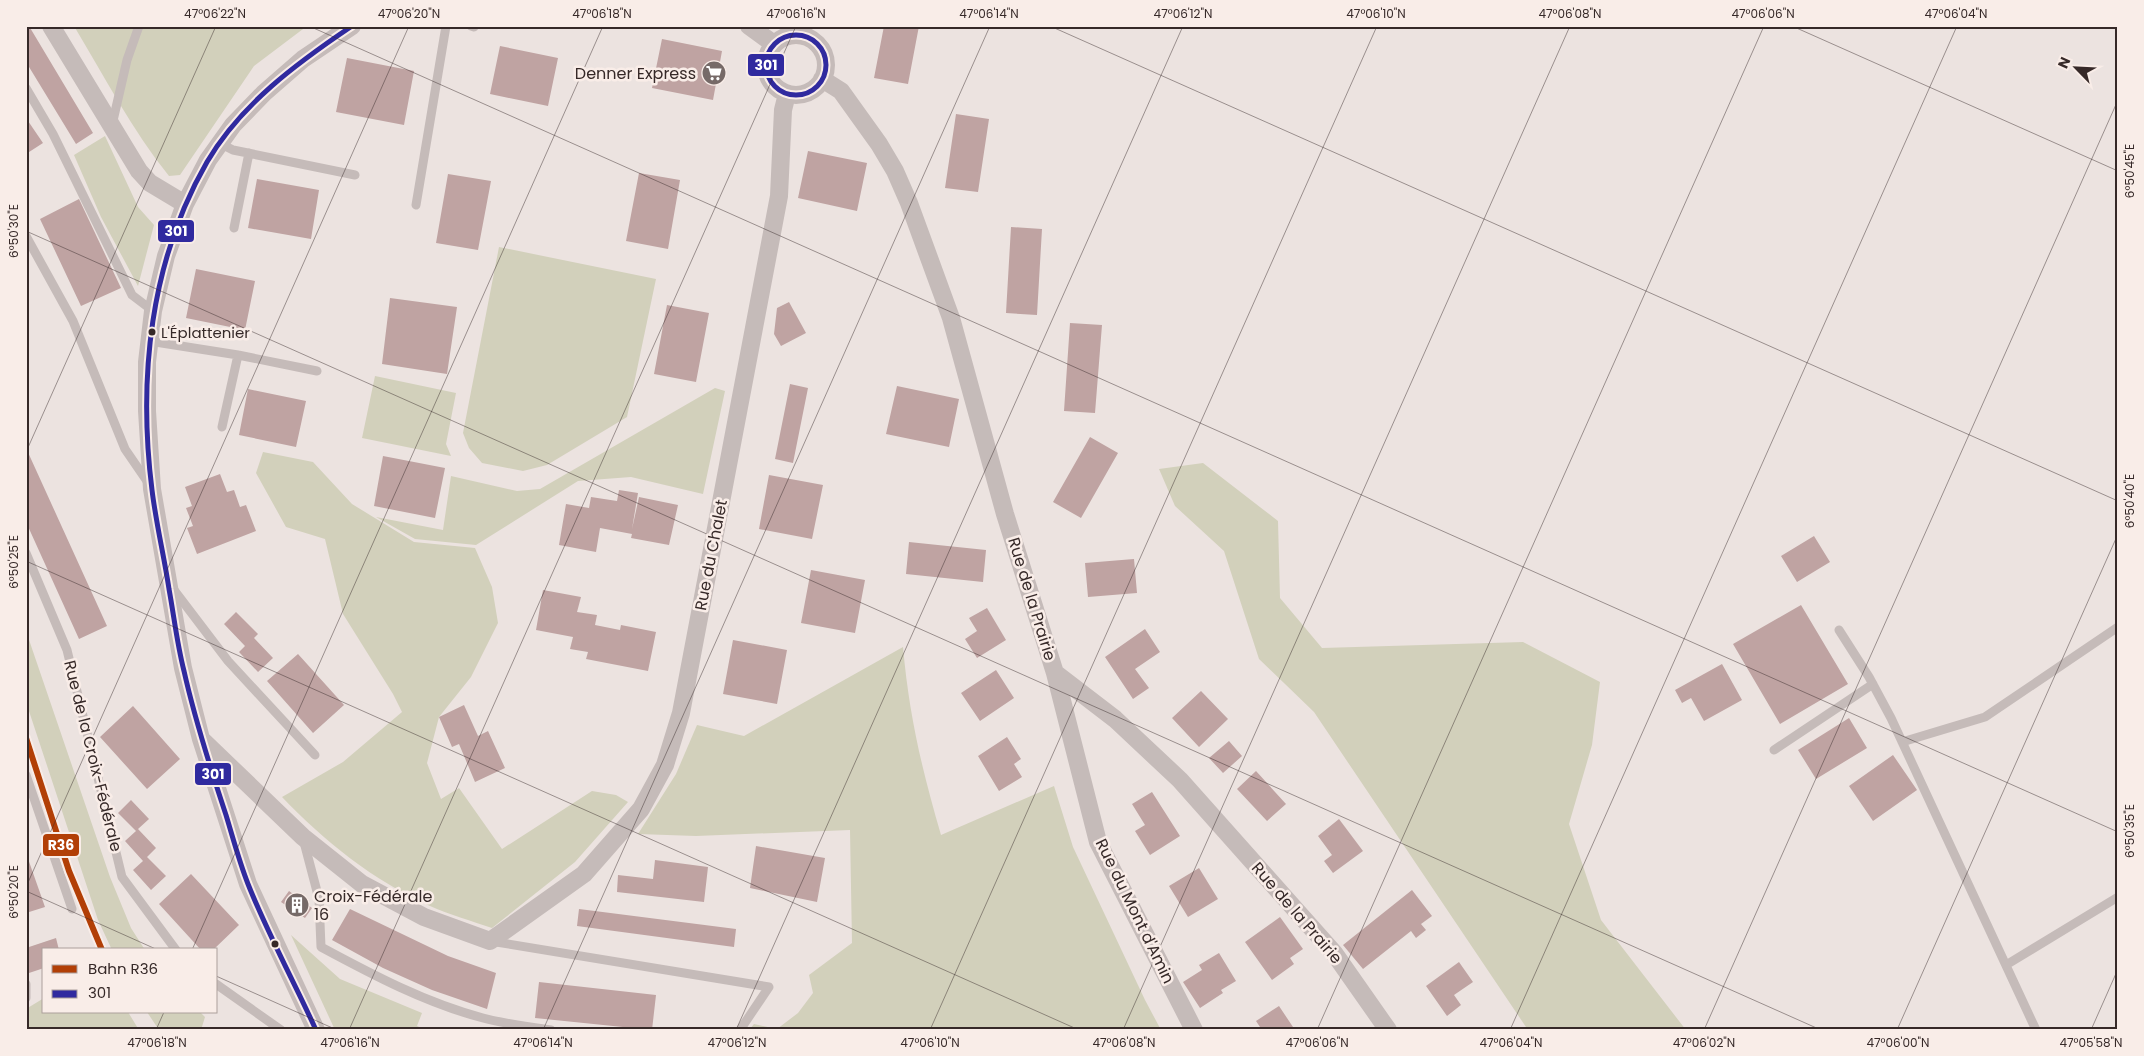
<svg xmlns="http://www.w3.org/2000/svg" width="2144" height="1056" font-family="Poppins,sans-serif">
	<rect width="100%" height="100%" fill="#ece3e0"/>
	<!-- green -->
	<path fill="#d2d0bb" d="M74,26H307L254,66L180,175L169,176C132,130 104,76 74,26Z
		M105,136L138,207L154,225L138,286L101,217L74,155Z
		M499,247L656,279L627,417L547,465L523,471L482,463L469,448L463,433Z
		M375,376L456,393L446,444L451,456L362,438Z
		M715,388L725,391L703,494L631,477L578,481L476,545L415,539L376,517L443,530L451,476L517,491L540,489Z
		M263,452L313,462L352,504L414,542L475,548L492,587L498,623L471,677L439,717L427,763L441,799L459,788L502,849L592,791L616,795L628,802L575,862L492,928C472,921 450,915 430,906C374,881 324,841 282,797L343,762L402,712L393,694L343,614L325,539L286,527L256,473Z
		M1203,463L1278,521L1280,598L1322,648L1523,642L1600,682L1592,745L1569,824L1601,920L1686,1030H1528L1314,712L1259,659L1224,551L1175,506L1159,469Z
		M26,631L110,877L131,928L145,950H112L98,920L26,702Z
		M903,647C909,715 922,770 941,835L1054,786L1073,847L1145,1000L1161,1030H749L754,1024L777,1029L798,1013L813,993L809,975L852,943L850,830L696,836L638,834L676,774L697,725L744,736Z
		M291,935L340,979L422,1013L417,1026L426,1030H335Z
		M44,998V1012H128L139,1030H26V1009Z
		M147,1012H200L205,1017L201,1030H159Z"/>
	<!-- building -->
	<path fill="#bfa3a2" d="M26,26H29L93,133L76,144L26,62Z
		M884,26H919L908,84L874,78Z
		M662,39L722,51L713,100L652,88Z
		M500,46L558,58L548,106L490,94Z
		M347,58L414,71L404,125L336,112Z
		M956,114L989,119L978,192L945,188Z
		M26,118L43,143L26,154Z
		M808,151L867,163L857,211L798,198Z
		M639,173L680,180L668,249L626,241Z
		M448,174L491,181L478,250L436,243Z
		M257,179L319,190L311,239L248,228Z
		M79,199L121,288L81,306L40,219Z
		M1011,227L1042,229L1037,315L1006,313Z
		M196,269L255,281L245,330L186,318Z
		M390,298L457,307L447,374L382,364Z
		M789,302L806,333L781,346L774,334L777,308Z
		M667,305L709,313L696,382L654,374Z
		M1070,323L1102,325L1095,413L1064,411Z
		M790,384L808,388L793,463L775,459Z
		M897,386L959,399L949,447L886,434Z
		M248,389L306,401L296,447L239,435Z
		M1090,437L1118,453L1081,518L1053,502Z
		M26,448L107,626L79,639L26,522Z
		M383,456L445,468L435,518L374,506Z
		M220,474L227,492L234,490L240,507L246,505L256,531L197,554L187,528L193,526L186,508L192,506L185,487Z
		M769,475L823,485L812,539L759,529Z
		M619,490L638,493L632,529L639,497L678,505L669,545L631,538L632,534L600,528L596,552L559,545L566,504L589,508L591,497L617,501Z
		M1814,536L1830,562L1797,582L1781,556Z
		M909,542L986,550L983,582L906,574Z
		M1134,559L1137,593L1088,597L1085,563Z
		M811,570L865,580L855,633L801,623Z
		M543,590L581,597L577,612L597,615L595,625L620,630L621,625L656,632L648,671L586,659L588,652L570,649L573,637L536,630Z
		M1801,605L1848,684L1780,724L1733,644Z
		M987,608L1006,640L977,658L965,639L977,631L969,618Z
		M236,612L258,634L254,638L273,658L258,672L239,652L245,646L224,624Z
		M1145,629L1160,652L1135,669L1149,688L1133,699L1105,657Z
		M733,640L787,650L777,704L723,694Z
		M298,654L344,705L313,733L267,681Z
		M1722,664L1742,700L1704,721L1691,698L1682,703L1675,690Z
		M996,670L1014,698L980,721L961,693Z
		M1201,691L1228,719L1199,747L1172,718Z
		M464,705L478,736L488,731L505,768L475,782L459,744L452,747L439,717Z
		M133,706L180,759L147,789L100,737Z
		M1849,718L1867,748L1816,779L1798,750Z
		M1007,737L1021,759L1014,764L1022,777L999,791L978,756Z
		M1229,741L1242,756L1223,773L1209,758Z
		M1893,755L1917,790L1873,821L1849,786Z
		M1256,771L1286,804L1267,821L1237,789Z
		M1152,792L1180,836L1150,855L1135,831L1145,825L1132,804Z
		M131,800L149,819L138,829L156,848L147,857L166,876L151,890L133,870L143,861L125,841L136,831L118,813Z
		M1339,819L1363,851L1333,873L1324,861L1332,855L1318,836Z
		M756,846L825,858L817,902L750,888Z
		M26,853L45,907L26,913Z
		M655,860L708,867L704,902L617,892L618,875L653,879Z
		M1199,868L1218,899L1188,917L1169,886Z
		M191,874L239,925L213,950H201L159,904Z
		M1412,890L1432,916L1421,924L1426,930L1416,938L1411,931L1363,969L1343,945Z
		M289,891L312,908L305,918L281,902Z
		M350,909L448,956L496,973L487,1009L432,990L383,968L332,940Z
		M579,909L736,929L734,947L577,926Z
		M1280,917L1303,949L1290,958L1294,964L1272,980L1245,942Z
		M56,938L59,950H44V968L26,974V948Z
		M1219,953L1236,981L1221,990L1223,993L1200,1008L1183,982L1202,970L1199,965Z
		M1459,962L1473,982L1454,995L1461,1005L1447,1016L1426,986Z
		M539,982L656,995L652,1030L535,1018Z
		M1279,1006L1295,1030H1262L1256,1021Z"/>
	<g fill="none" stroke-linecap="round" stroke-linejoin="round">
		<!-- lane -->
		<path stroke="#c5bbb9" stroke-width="9" d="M471,26L474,27
			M26,88L53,134L132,295L153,311
			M112,125L127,60L139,26
			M219,143L233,150L355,175
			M416,205L446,26
			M234,228L249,153
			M26,236L73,321L125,449L149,484
			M149,341L238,355L317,371
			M222,427L238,355
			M26,553L67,650L122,877L176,950
			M174,590L228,661L315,755
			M1839,630L1869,677L1891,718L2036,1030
			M1902,742L1985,717L2118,627
			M1774,750L1873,684
			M26,775L72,909
			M304,842L319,899L321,947C373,975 426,1003 483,1018C505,1024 529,1027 551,1030
			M490,941L769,987L740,1030
			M2006,965L2118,897
			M26,984V998
			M216,984L281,1030"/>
		<!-- street -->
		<path stroke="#c5bbb9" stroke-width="18" d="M51,26L139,171L150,183L185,204
			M749,26L774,44
			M766 65a30 30 0 1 1 60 0a30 30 0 1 1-60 0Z
			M822,79L841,91L879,144L895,171L909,203L951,318L1005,514L1055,673L1115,719L1180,780L1334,953L1388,1030
			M1055,673L1098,842L1194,1030
			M201,739L303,837L362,884L424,917L490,941L584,874L641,809L665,765L681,713L779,196L783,110L787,94
			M316,1030L248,884L201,739L183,668L152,489L147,411V362L153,311L166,256L185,204L208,160L233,125L264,93L303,59L352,26"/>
		<defs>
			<path id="bus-1" d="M766 65a30 30 0 1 1 60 0a30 30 0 1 1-60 0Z
				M316,1030C294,982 267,932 248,884C239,861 233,838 226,815C210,767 195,720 184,671C177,644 174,616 169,589C164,556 156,523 152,490C138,378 150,261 207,162C241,104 297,63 352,26"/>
		</defs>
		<!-- bus-1 casing -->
		<use href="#bus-1" stroke="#f9ede8" stroke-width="9"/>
		<!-- bus-1 -->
		<use href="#bus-1" stroke="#302a9f" stroke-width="5"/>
		<defs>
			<path id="rail-1" d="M26,738L69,871L102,950"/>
		</defs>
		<!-- rail-1 casing -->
		<use href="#rail-1" stroke="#f9ede8" stroke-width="10"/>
		<!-- rail-1 -->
		<use href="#rail-1" stroke="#b23f06" stroke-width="6"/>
	</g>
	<!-- ticks -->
	<path fill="none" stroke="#362928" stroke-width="1" stroke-opacity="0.45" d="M309,26L2118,832M1050,26L2118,501M1792,26L2118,171M26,231L1821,1030M26,452L216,26M26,561L1079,1030M26,887L409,26M26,891L158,950M192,950L603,26M216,976L337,1030M156,1030L164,1012M349,1030L796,26M543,1030L990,26M736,1030L1183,26M930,1030L1377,26M1123,1030L1570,26M1317,1030L1764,26M1510,1030L1957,26M1704,1030L2118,100M1897,1030L2118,534M2091,1030L2118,969"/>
	<!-- icons -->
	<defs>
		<symbol id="supermarket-disc" viewBox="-11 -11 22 22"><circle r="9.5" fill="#766a68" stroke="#f9ede8"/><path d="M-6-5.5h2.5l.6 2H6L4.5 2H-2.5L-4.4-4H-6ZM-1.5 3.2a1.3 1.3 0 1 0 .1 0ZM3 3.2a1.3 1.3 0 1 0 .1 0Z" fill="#fff"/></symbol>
		<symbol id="building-disc" viewBox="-11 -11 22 22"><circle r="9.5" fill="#766a68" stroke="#f9ede8"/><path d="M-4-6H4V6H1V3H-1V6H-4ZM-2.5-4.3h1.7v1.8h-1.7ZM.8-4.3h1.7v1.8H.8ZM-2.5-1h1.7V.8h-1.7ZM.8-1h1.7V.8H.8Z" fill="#fff"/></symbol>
	</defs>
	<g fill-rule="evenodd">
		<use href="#supermarket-disc" x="700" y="59" width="28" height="28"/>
		<use href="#building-disc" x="283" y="891" width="28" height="28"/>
	</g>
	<!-- markers -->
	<g fill="#362928" stroke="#f9ede8" stroke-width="2">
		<circle cx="152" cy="332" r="4.5"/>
		<circle cx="275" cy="944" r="4.5"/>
	</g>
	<g text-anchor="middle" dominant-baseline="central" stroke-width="5" stroke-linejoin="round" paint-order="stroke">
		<!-- bus labels -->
		<g font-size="15" fill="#362928" stroke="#f9ede8" text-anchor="start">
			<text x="161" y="332">L'Éplattenier</text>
		</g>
		<!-- poi labels -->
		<g font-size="16" fill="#362928" stroke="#f9ede8" text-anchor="end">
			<text x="696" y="73">Denner Express</text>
			<text x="314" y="896" text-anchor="start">Croix-Fédérale<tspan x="314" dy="18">16</tspan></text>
		</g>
		<!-- street labels -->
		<g font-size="16" fill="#362928" stroke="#f9ede8">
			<text transform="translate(711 555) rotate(-79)">Rue du Chalet</text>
			<text transform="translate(1032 599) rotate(73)">Rue de la Prairie</text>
			<text transform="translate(93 756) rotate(76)">Rue de la Croix-Fédérale</text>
			<text transform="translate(1135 911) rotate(64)">Rue du Mont d'Amin</text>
			<text transform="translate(1297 913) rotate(49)">Rue de la Prairie</text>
		</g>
	</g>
	<g stroke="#f9ede8" stroke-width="2">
		<rect x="747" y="53" width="38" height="24" rx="5" fill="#302a9f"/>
		<rect x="157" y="219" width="38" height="24" rx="5" fill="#302a9f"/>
		<rect x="194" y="762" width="38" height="24" rx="5" fill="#302a9f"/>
		<rect x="42" y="833" width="38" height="24" rx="5" fill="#b23f06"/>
	</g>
	<g font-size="14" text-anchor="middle" font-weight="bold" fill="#fff">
		<text x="766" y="70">301</text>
		<text x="176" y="236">301</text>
		<text x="213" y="779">301</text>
		<text x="61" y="850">R36</text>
	</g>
	<!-- border -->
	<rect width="2144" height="1056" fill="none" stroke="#f9ede8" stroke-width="55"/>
	<!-- legend -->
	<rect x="42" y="948" width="175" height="65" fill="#f9ede8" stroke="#ab9f9b"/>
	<rect x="52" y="965" width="25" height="8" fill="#b23f06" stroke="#ab9f9b"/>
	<text x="88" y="974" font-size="15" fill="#362928">Bahn R36</text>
	<rect x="52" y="990" width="25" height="8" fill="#302a9f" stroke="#ab9f9b"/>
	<text x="88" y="998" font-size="15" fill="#362928">301</text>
	<!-- north arrow -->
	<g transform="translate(2076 68) rotate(294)" stroke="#f9ede8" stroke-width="4" paint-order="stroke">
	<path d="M0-4L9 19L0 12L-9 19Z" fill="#362928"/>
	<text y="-8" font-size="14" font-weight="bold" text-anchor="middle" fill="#362928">N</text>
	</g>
	<rect x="28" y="28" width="2088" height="1000" fill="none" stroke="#362928" stroke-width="2"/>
	<g font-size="12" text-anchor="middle" fill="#362928">
		<text x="215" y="18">47°06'22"N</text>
		<text x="409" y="18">47°06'20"N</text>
		<text x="602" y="18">47°06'18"N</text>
		<text x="796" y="18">47°06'16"N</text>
		<text x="989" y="18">47°06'14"N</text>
		<text x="1183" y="18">47°06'12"N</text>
		<text x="1376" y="18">47°06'10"N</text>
		<text x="1570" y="18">47°06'08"N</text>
		<text x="1763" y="18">47°06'06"N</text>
		<text x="1956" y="18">47°06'04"N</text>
		<text transform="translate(2130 171) rotate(-90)" y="4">6°50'45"E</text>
		<text transform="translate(14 231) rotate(-90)" y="4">6°50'30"E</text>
		<text transform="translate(2130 501) rotate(-90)" y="4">6°50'40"E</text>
		<text transform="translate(14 562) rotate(-90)" y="4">6°50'25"E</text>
		<text transform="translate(2130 831) rotate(-90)" y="4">6°50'35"E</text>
		<text transform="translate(14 892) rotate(-90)" y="4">6°50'20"E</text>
		<text x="157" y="1047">47°06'18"N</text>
		<text x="350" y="1047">47°06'16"N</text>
		<text x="543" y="1047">47°06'14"N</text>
		<text x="737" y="1047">47°06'12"N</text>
		<text x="930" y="1047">47°06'10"N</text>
		<text x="1124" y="1047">47°06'08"N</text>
		<text x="1317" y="1047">47°06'06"N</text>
		<text x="1511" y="1047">47°06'04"N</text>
		<text x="1704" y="1047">47°06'02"N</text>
		<text x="1898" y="1047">47°06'00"N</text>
		<text x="2091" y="1047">47°05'58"N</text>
	</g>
</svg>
